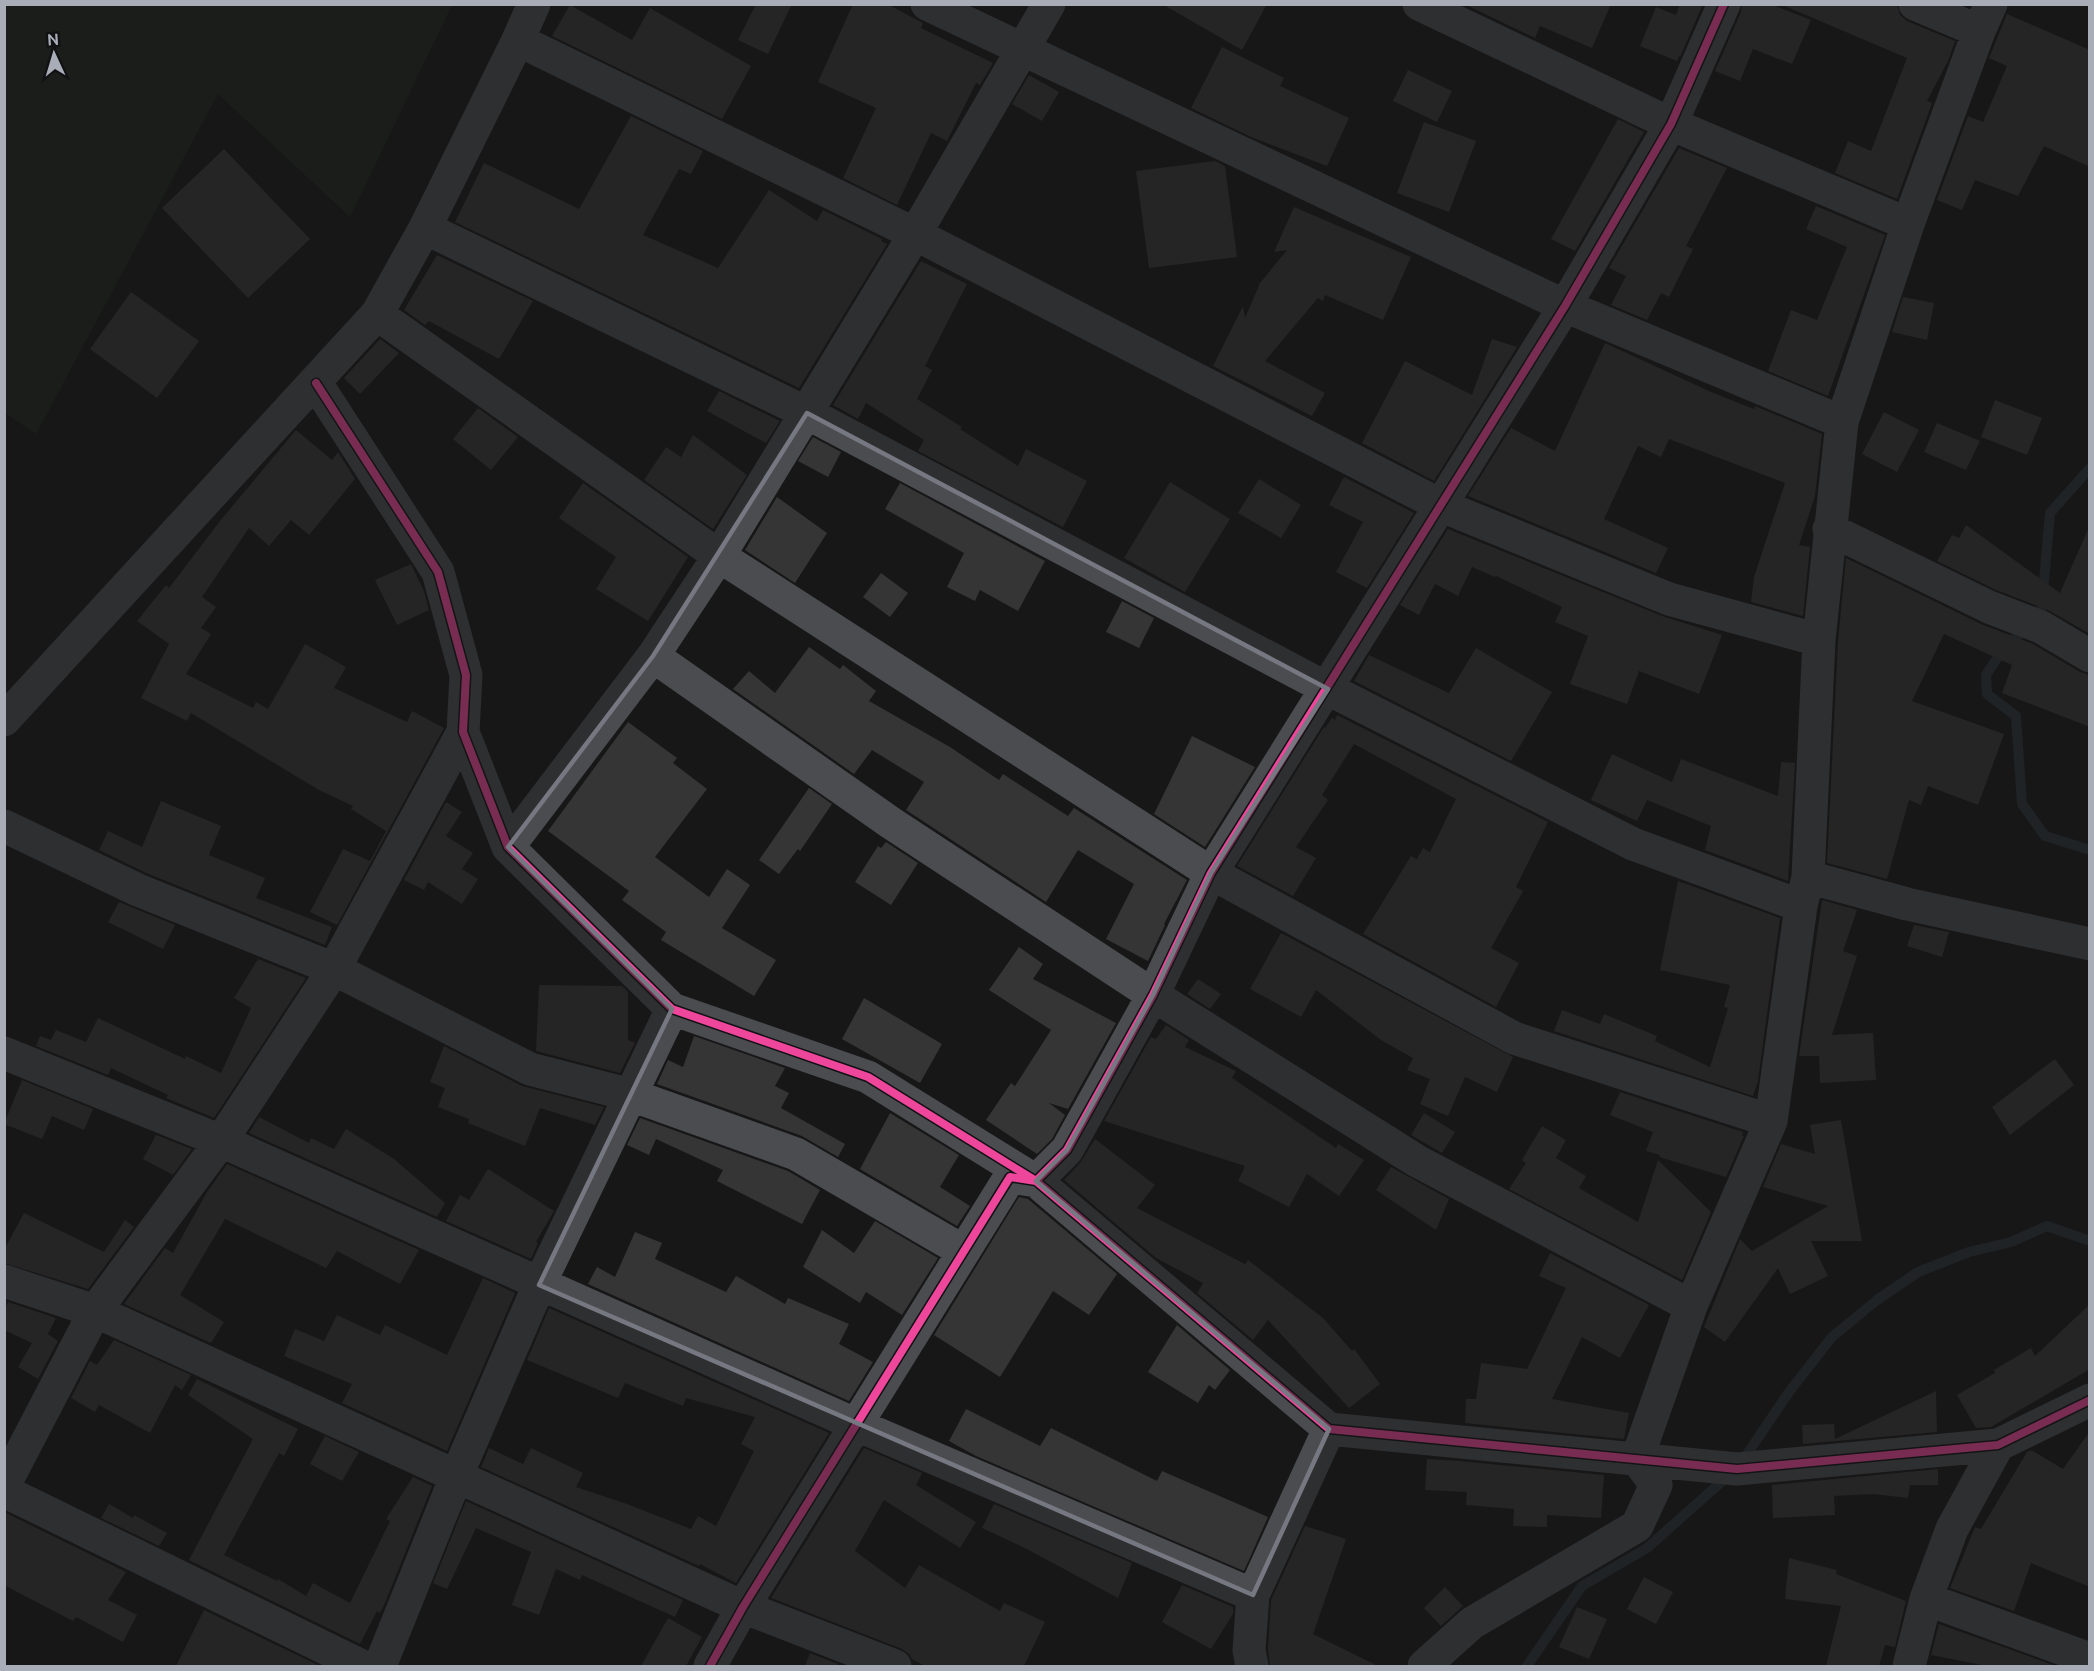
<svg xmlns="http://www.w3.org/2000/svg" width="2094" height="1671" font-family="Ubuntu,sans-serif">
	<rect width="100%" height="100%" fill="#171717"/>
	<!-- green -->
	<path fill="#1d241e" d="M4,5L5,4L452,5L350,217L218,94L36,434L5,413Z"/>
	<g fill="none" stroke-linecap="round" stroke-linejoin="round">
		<!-- stream -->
		<path stroke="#2a3239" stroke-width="10" d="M2090,468L2050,513L2041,614L2002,651L1986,675L1987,694L2016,716L2022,804L2045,836L2090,850
			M1741,1463L1789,1392L1832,1337L1877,1300L1918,1272L1969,1252L2011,1242L2047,1226L2090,1241
			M1527,1666L1582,1586L1647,1548L1728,1476"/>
	</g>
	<!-- building -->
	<path fill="#353536" d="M756,4H792L768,54L738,40Z
		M853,4H887L923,23L921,28L993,63L980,85L976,83L947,141L931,133L897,205L843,178L876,108L818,82Z
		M1162,4H1267L1242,50Z
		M1464,4H1611L1592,48L1540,26L1535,38Z
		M1680,4H1703L1680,57L1679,56L1677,61L1640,46L1656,7L1676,15Z
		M1742,4H1770L1811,20L1792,64L1753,49L1740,81L1715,71L1741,12Z
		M1780,4H1897L1900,15L1907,21L1955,41L1948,61L1927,101L1932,103L1897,199L1835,173L1848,141L1871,151L1907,58Z
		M570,5L632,40L650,8L751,66L722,119L552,36Z
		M2007,14L2090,50V167L2044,146L2018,196L1975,180L1962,210L1937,200L1968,116L1983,122L2007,66L1989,58Z
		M1222,47L1284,78L1280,86L1349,118L1327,166L1251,137L1191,108Z
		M1408,70L1452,91L1437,122L1393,101Z
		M1029,75L1059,92L1042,121L1012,104Z
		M631,116L703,151L691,174L679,169L643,235L718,268L769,190L817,221L823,210L882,239L881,241L887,244L799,388L455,222L484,163L579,209Z
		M1618,119L1644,132L1575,251L1551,239Z
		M1424,122L1476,141L1449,212L1397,193Z
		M1679,148L1727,168L1686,246L1693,249L1669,297L1661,293L1647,320L1611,305L1626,276L1609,268Z
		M224,149L310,239L248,298L162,208Z
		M1215,161L1225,166L1237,257L1149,268L1136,171Z
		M1816,206L1885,235L1828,396L1768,371L1791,310L1817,320L1847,247L1806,229Z
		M1294,207L1411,257L1383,320L1325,295L1323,301L1318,298L1265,361L1325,393L1312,416L1213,366L1243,306L1245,318L1260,283L1287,250L1274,252Z
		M437,255L533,301L499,359L429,321L425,325L404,310Z
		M921,261L967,284L925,366L932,370L917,399L962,427L960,429L1018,466L1026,449L1087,481L1063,527L918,451L924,440L866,403L858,419L833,405Z
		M131,292L199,341L157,398L90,349Z
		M1903,297L1934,303L1927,340L1892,332Z
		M380,339L399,353L360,394L344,378Z
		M1492,339L1517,347L1434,481L1362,443L1405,361L1472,395Z
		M1605,343L1711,392L1754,409L1755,406L1822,434L1815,496L1799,545L1810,547L1803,616L1751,602L1754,577L1785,483L1669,439L1661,457L1638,446L1604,519L1668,548L1656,573L1468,496L1511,428L1555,451Z
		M719,391L780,421L766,443L707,411Z
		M1995,400L2042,418L2027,455L1981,437Z
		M478,408L518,437L491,470L453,439Z
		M1884,412L1919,430L1897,472L1862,454Z
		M1937,423L1980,441L1966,470L1924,452Z
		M296,430L332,460L338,452L355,479L309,535L291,520L269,546L249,528L202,597L216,607L201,628L211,634L186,674L253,708L256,702L268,709L305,644L346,667L334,688L407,722L412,711L444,728L337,925L310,912L343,849L370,861L386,831L351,809L353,806L319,790L191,713L187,721L141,698L169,644L137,621L166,585L169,588L220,521Z
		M693,435L747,475L713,529L644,480L666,447L681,457Z
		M813,437L841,452L828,477L798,461Z
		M1344,477L1414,513L1367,588L1336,572L1363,522L1329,505Z
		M1259,479L1301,505L1281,538L1238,513Z
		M1170,482L1230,519L1185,592L1124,558Z
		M583,483L688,557L648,621L596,589L616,557L559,518Z
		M900,483L1045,561L1018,611L980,590L975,601L947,587L964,553L885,509Z
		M777,497L827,533L795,583L745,550Z
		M1966,525L2060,593L2090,525V634L2048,610L1996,590L1937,561L1952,535L1959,538Z
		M1448,529L1662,616L1722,635L1699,694L1639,671L1627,704L1570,684L1588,636L1555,622L1562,607L1496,576L1495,577L1472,567L1458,596L1435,584L1419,615L1400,605Z
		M1846,558L1981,624L2033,644L2080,672L2090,675V727L2002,693L2012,665L1944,634L1912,701L2004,734L1978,805L1928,786L1921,805L1909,800L1887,879L1827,863L1838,641Z
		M411,564L424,591L429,610L397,625L375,580Z
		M881,573L908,593L890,617L863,597Z
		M1122,601L1154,618L1139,648L1106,632Z
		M809,647L840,669L843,665L876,691L869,701L950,747L999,780L1003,774L1068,816L1074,808L1187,880L1164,924L1165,925L1148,961L1106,939L1134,884L1078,850L1046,902L906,810L924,782L872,750L854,774L733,689L749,671L775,693Z
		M1476,648L1552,692L1511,761L1354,681L1369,655L1449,693Z
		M1337,715L1548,822L1516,887L1523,891L1491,948L1519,963L1496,1007L1363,934L1411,856L1417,859L1423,848L1430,852L1456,799L1354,744L1322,795L1328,800L1296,847L1316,858L1293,896L1237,866L1324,727L1325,728L1332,718L1335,720Z
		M628,722L677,758L673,763L707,789L655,857L709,897L727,869L750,885L722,928L776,960L754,996L661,940L666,932L622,900L629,891L548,831Z
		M1192,736L1255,767L1205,847L1154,814Z
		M1612,754L1672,782L1681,759L1778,796L1781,762L1795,763L1788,881L1705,850L1711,826L1647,800L1637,821L1591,800Z
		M809,788L832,804L800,851L798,849L779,874L759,860Z
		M161,801L221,826L209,855L265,878L256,898L332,927L325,945L146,873L99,850L108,831L142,847Z
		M446,802L462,812L446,836L473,853L462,869L478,879L462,904L428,882L424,890L404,880Z
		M886,842L918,863L891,905L855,882L878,846L881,848Z
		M1678,881L1780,918L1758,1081L1753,1096L1554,1031L1562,1010L1600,1024L1604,1014L1657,1036L1655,1041L1710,1067L1728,1008L1724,1007L1730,985L1660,970Z
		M1822,900L1857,910L1843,951L1857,956L1832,1035L1873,1033L1876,1080L1820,1083L1819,1056H1799Z
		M119,902L175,925L163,949L108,922Z
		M1914,925L1949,932L1942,957L1907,946Z
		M1281,933L1513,1057L1497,1092L1465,1077L1448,1116L1420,1104L1430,1079L1407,1070L1413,1058L1381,1040L1316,990L1301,1017L1250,989Z
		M1019,947L1043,964L1033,979L1116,1023L1068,1109L1049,1103L1065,1115L1052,1139L1037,1154L986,1120L1011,1083L1015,1086L1051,1030L989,990Z
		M258,959L306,978L214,1118L166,1098L168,1095L111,1068L108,1075L36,1046L40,1036L51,1040L56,1030L86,1042L98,1018L185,1059L186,1056L221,1073L251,1008L234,998Z
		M1198,979L1221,994L1210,1009L1187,994Z
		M539,985L622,986L628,992V1040L635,1043L620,1073L536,1051Z
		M864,998L942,1044L920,1083L842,1039Z
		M1166,1025L1189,1040L1185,1047L1236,1071L1232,1078L1336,1148L1338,1144L1364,1160L1339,1196L1307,1174L1289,1207L1238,1181L1245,1166L1104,1121L1151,1037L1156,1039Z
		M694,1036L785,1068L775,1086L789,1093L781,1108L845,1144L838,1157L802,1136L657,1084L668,1060L683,1067Z
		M444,1046L522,1086L604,1107L595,1125L540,1108L525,1146L468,1123L469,1119L438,1107L445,1088L430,1082Z
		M2055,1059L2074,1085L2010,1135L1992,1107Z
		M22,1080L93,1109L84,1130L52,1116L42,1139L4,1124Z
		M1620,1092L1743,1132L1742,1136H1744L1726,1177L1659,1157L1660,1155L1646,1151L1653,1132L1610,1115Z
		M890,1113L959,1155L940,1187L970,1206L957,1226L860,1169Z
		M1424,1113L1455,1132L1442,1153L1411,1135Z
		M259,1117L309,1143L311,1138L334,1149L346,1129L394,1159L445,1203L437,1217L249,1133Z
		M640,1118L788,1171L820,1190L802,1224L717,1181L723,1170L656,1139L649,1155L627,1145Z
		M1841,1120L1862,1241H1811L1828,1276L1790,1294L1778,1268L1725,1342L1704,1327L1740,1239L1752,1251L1828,1206L1763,1187L1781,1144L1815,1154L1810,1125Z
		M1542,1126L1566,1140L1556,1158L1586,1176L1579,1188L1638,1222L1658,1160L1711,1212L1682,1280L1509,1189L1526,1163L1522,1160Z
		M156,1135L192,1149L173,1175L143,1159Z
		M1095,1139L1155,1185L1137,1208L1245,1264L1248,1260L1323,1318L1352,1351L1354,1349L1380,1384L1349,1408L1268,1320L1253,1340L1197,1293L1203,1283L1156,1258L1064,1180L1080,1163Z
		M227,1164L419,1250L400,1284L337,1251L326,1268L225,1219L180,1295L224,1322L211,1343L124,1304L165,1248L173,1253L207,1192Z
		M1391,1167L1449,1199L1436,1230L1376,1190Z
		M488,1169L554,1211L536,1242L538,1243L531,1259L446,1221L460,1195L469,1200Z
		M1019,1197L1028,1199L1117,1274L1089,1315L1053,1291L1000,1377L934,1335Z
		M24,1213L104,1252L125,1220L134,1227L88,1289L4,1263V1250Z
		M875,1221L938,1258L902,1315L866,1292L860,1303L803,1267L822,1230L854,1253Z
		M635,1232L662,1243L655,1259L726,1292L736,1276L785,1304L788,1298L849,1324L839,1344L873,1362L849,1401L588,1284L597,1267L615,1277Z
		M1550,1253L1649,1305L1620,1358L1582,1337L1552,1399L1629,1413L1624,1439L1465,1423L1466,1399H1476L1481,1363L1527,1369L1566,1288L1539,1276Z
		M483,1278L515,1293L447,1451L342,1403L352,1384L284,1356L295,1329L324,1341L337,1315L380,1335L385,1325L447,1355Z
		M8,1302L56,1318L48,1334L58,1341L38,1379L18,1367L32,1343L4,1330V1310Z
		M2090,1304V1369L1991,1427L1976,1428L1957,1395L1995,1373L1994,1370L2031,1348L2035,1356Z
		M549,1308L829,1433L736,1583L700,1564L699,1566L481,1467L489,1448L523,1464L531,1448L583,1473L576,1487L627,1504L691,1529L698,1516L716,1526L754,1451L741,1444L755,1417L686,1398L683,1406L625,1383L618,1398L527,1360Z
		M1177,1325L1230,1370L1215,1390L1209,1385L1198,1403L1148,1372Z
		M114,1340L191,1375L182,1390L175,1385L150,1433L99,1405L95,1412L71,1398L90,1361L97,1365Z
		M197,1379L298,1429L284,1456L279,1453L224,1555L277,1581L278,1579L306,1596L313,1583L350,1603L390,1521L386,1519L413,1477L432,1486L385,1603L380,1613L377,1611L360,1644L189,1560L253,1439L188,1395Z
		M1936,1391L1937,1432L1803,1444L1802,1425L1834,1424L1835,1439Z
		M966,1409L1040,1446L1051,1428L1157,1481L1162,1471L1268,1517L1244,1571L976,1456L949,1441Z
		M2090,1431V1587L2031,1563L2014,1611L1950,1588L1975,1527L1981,1529L2027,1452L2031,1450L2063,1469Z
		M325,1436L359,1452L342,1481L310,1464Z
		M864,1448L922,1473L916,1485L976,1522L960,1548L884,1500L855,1551L905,1588L919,1565L1000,1611L1004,1603L1045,1622L1024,1666H925L912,1659L909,1654L902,1649L771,1598Z
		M1427,1459L1459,1461L1604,1475L1601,1518L1547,1515V1527L1513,1526L1514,1509L1466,1505L1467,1492L1425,1490Z
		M1938,1469V1485H1910L1908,1498L1874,1494L1834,1496L1835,1515L1773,1518L1772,1485Z
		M466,1501L683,1600L675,1617L582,1575L580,1580L556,1569L539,1615L512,1605L531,1552L476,1528L447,1589L433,1583Z
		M109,1504L133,1518L134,1515L167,1533L159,1546L101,1518Z
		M994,1504L1132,1563L1118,1598L1023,1547L982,1528Z
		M4,1512L126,1572L108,1600L137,1615L123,1642L76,1617L73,1621L4,1585Z
		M1305,1526L1346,1539L1313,1634L1378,1666H1270L1268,1649L1271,1600Z
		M1789,1558L1837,1570L1836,1574L1906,1601L1895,1647L1885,1645L1879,1666H1826L1841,1606L1785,1599Z
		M1644,1577L1673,1592L1656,1624L1627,1609Z
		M1182,1585L1233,1607V1614L1211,1649L1162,1622Z
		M1445,1587L1463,1606L1441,1626L1424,1608Z
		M1577,1607L1607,1619L1589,1659L1559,1647Z
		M204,1610L320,1666H176Z
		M668,1618L702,1637L686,1666H641Z
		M1939,1624L2056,1666H1987L1931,1655Z
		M810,1653L838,1664L837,1666H805Z"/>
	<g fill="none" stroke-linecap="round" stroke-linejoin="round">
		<!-- minor -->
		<path stroke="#4b4c50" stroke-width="33" d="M927,4L1565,306L1842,422
			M1419,4L1671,124L1908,224
			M1915,4L1979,31
			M518,40L915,234L1442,506L1669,599L1819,640
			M425,228L807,413L1328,689L1633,844L1801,906
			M377,314L719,556L1211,873L1514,1038L1771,1121
			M316,383L438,572L466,675L463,732L508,847L672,1009L868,1077L1036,1181L1329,1429L1737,1469L1998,1445L2090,1400
			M1829,529L1989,607L2041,627L2090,656
			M653,656L891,823L1153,995L1417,1161L1691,1306
			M4,720L377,314L425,228L518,40L534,4
			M4,826L138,890L334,969L530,1069L631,1095L796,1154L963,1251
			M508,847L653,656L719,556L915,234L1049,4
			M1808,877L1907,904L2090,944
			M4,1053L221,1141L857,1425L1253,1595
			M4,1281L95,1311L743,1607L895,1666
			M4,1486L95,1311L221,1141L334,969L463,732
			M4,1491L362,1666
			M1926,1599L2090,1659
			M380,1666L456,1477L539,1285L672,1009
			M710,1666L743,1607L1010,1177L1036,1181L1067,1150L1153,995L1211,873L1565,306L1671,124L1724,4
			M1252,1666L1249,1650L1253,1595L1329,1429
			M1424,1666L1472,1623L1637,1526L1656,1485L1637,1459L1691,1306L1771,1121L1801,906L1808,877L1819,640L1842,422L1908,224L1979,31L1991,4
			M1909,1666L1926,1599L1952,1529L1998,1445"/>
		<defs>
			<path id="cycleway" d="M316,383L438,572L466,675L463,732L508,847L672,1009L868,1077L1036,1181L1329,1429L1737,1469L1998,1445L2090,1400
				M710,1666L743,1607L1010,1177L1036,1181L1067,1150L1153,995L1211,873L1565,306L1671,124L1724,4"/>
		</defs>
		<!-- cycleway casing -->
		<use href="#cycleway" stroke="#111113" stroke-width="11"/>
		<!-- cycleway -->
		<use href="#cycleway" stroke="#ed469a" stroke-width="8"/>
	</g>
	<!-- marked area -->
	<path d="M0 0H2094V1671H0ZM807,413L1328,689L1211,873L1153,995L1067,1150L1036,1181L1329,1429L1253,1595L539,1285L672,1009L508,847L653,656Z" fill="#171717" fill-opacity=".55" fill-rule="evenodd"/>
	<path fill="none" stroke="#757880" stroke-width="4.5" stroke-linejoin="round" d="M807,413L1328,689L1211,873L1153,995L1067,1150L1036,1181L1329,1429L1253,1595L539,1285L672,1009L508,847L653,656Z"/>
	<!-- border -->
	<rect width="2094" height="1671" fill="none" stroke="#a8adb8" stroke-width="12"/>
	<!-- north arrow -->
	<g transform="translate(54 54) rotate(356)" stroke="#111113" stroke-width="4.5" paint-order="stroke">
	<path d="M0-4.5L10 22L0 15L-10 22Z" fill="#a8adb8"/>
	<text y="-9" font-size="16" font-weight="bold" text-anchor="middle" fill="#a8adb8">N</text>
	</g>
</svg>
